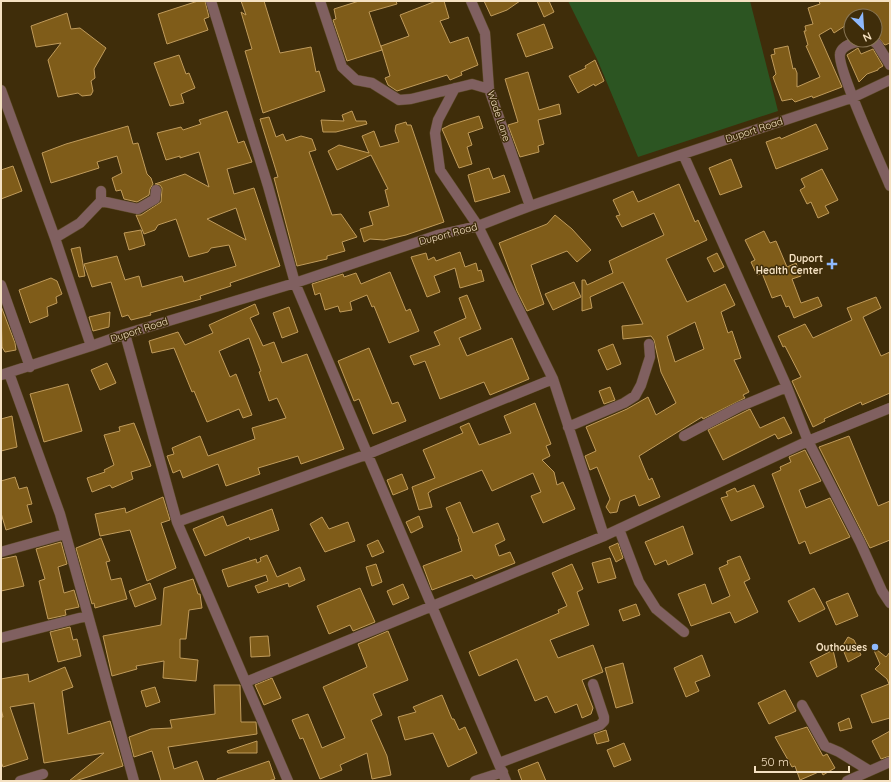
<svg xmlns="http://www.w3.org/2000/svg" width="891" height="782" font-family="Quicksand,sans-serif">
	<rect width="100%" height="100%" fill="#3f2d0a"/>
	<!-- green -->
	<path fill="#2c5522" d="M568,1H750L778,111L638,157L597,59Z"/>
	<!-- building -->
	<path fill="#7f5c19" stroke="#c09b5b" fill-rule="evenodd" d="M198,1H205L209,17L204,19L208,30L167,44L158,14Z
		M241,1H264L280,53L311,47L316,72L319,71L325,91L263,113L245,51L252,49L241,12L246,15Z
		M359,1H396L397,4L369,12L382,50L347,61L333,20L336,19L334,9Z
		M436,1H444L449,18L440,21L450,43L468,37L478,65L461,72L462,75L450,80L447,75L397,91L388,85L385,78L390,76L381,46L409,36L400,15Z
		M484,1H520L507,10L491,16Z
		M537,1H549L554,12L544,17Z
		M819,1H890V43L885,45L875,34V16H851V22L834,33L831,28L819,35L842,87L813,98L812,96L795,102L792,99L782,101L773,77L776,74L771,55L775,54L774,49L788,46L793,69L795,68L797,73V87L820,77L806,46L808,45L804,31H806L805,26L813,24L808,8L820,4Z
		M67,13L71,29L80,28L106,48L94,69L95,78L91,81L93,91L91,95L82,96L78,93L58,97L48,60L61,43L36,47L31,26Z
		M544,24L553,48L526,57L517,34Z
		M858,48L861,54L873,49L883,66L878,69V70L867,74L859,82L847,55Z
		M179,55L186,74L189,73L195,88L181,94L184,103L170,106L154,63Z
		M595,60L604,81L595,86L594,84L578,93L569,76L586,68L585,66Z
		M528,72L539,110L559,104L561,114L538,120L544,144L538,146L539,152L520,157L508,125L518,122L505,79Z
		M227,111L238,143L244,141L252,162L227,169L234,194L254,188L280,266L230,283L231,286L200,296L201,299L150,313L151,315L131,320L128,315L122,317L111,282L92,287L84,264L117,256L125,280L139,276L142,287L182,276L184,282L236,266L229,245L211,248L208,252L189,257L176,219L158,225L155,230L144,234L136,215H141L161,202L162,188L160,185L155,184L185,174L209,187L199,152L180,158V156L166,160L157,133L181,127L183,130L201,124L199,120ZM236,208L246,240L207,219Z
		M352,111L356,121H366L367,124L336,132H323L321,120L344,121L342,115Z
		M479,116L483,128L468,133L472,145L467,147L472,164L459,168L442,129L450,125Z
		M269,117L276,137L283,134L286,141L301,136L312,139L316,150L309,152L332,215L341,214L357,237L342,242L345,251L327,256V259L297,266L274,178L278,177L260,119Z
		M406,122L407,125H411L444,222L406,235L384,240L370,239L364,242L360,229L373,225L369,212L389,206L385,190L388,189L371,155L337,170L328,151L339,145L369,153L362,136L374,131L380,147L399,142L395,131L396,125Z
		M816,124L828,149L776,169L766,142L780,137L781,139Z
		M128,126L133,144L138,143L147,174L151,178L153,184L150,189L149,195L137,202L124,199L121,190L116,191L112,178L122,173L117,156L97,162L99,168L51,183L42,153L66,144Z
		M731,159L742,187L720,195L709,168Z
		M13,166L22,191L1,199V170Z
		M489,168L493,179L504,175L510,192L475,202L468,175Z
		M822,169L838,200L825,206L829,213L818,218L811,202L807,204L800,190L805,187L801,179Z
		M679,184L695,222L698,220L707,240L666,259L687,302L725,284L735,305L721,312L728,333L732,331L741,358L734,360L749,392L743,395L745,398L703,419L702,417L639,456L649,480L652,478L660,497L639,506L635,495L620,501L617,512L610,513L606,507L610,499L597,467L590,470L585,456L596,451L586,427L627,409L648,397L656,415L676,403L661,372L654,340L651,336L623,339L622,326L643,324L623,282L590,297L592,308L582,311V280H585L587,285L613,273L609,261L664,235L654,213L622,227L616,216L620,215L613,200L633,191L638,202ZM695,322L704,349L675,362L667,336Z
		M555,215L572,229L591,250L577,262L567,251L531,265L544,304L527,311L517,291L499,243L547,224Z
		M141,230L145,245L129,250L124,233Z
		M764,231L770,243L776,241L787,267L796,263L801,276L792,279L801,303L818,297L822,306L794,318L789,306L786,307L781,295L772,298L762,273L757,275L751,262L755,260L745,240Z
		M80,247L85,276L79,277L71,249Z
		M460,252L465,267L476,263L478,271L481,270L484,281L460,288L455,268L434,276L440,292L427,297L411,257L426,253L428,260L434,257L436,261Z
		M717,253L724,267L714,272L707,258Z
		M390,272L406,311L410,309L419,331L389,343L374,306L372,307L367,295L350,302L352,310L340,312L338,306L325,310L320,293L315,295L312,284L343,274L344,277L356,273L361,284Z
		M51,278L57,281L62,294L56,297L57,303L47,307L48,316L30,323L19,290Z
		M574,282L581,297L553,310L545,294Z
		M467,295L481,329L459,338L467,356L512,338L529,379L490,395L484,382L440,399L425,361L414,365L410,356L440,345L434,332L466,318L459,298Z
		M876,297L881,308L863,317L881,356L890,352V393L862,405L861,402L824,419L825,421L813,427L792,381L801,377L785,346L783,347L778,336L805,324L813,338L852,320L847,308Z
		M255,304L259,314L250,318L263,346L274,342L282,363L307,354L344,449L301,464L298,456L258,468L260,474L226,486L218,464L183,478L180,470L173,473L167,456L174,454L172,448L200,436L208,456L255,439L252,428L286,418L277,398L269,401L259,372L261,371L249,338L219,351L230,377L236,374L252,415L243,418L239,409L207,422L194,391L192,392L174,348L152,353L149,341L178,332L185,345L213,333L209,325Z
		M1,306L15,343L16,350L5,352L2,347Z
		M289,307L298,332L282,338L273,313Z
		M110,312L109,327L93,331L89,317Z
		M613,344L621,364L607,370L598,350Z
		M369,348L392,404L398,402L406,421L373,434L359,399L354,401L338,361Z
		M107,363L116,383L100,390L91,370Z
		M68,384L82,431L44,442L30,394Z
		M610,387L615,400L604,404L599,391Z
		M535,403L551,444L546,446L550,456L542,460L554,472L557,485L563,482L575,509L543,523L531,496L541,492L533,473L492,491L482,470L432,490L428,493L432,507L419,510L412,487L435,478L423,450L463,433L460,427L469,423L479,445L511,433L504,416Z
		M750,409L760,428L784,417L792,433L778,439L775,434L723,460L708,430Z
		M12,416L17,447L1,451V419Z
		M134,423L151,466L131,472L133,479L112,488L110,485L92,492L87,478L105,472L104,470L114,465L104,435L120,431L119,427Z
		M849,436L878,506L890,501V540L870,548L819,447Z
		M805,450L821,481L799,490L806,508L830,498L850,537L810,554L805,541L799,544L772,474L781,470L780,467L791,462L789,457Z
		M402,474L408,489L393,495L387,480Z
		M15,477L19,489L27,487L32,504L27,505L32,522L6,530L1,513V481Z
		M754,485L764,507L731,521L721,498L728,496L726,492L735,488L737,492Z
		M163,497L170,520L161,523L176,568L147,581L130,530L100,536L95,514L125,508L126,513Z
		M460,502L473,533L498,523L505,540L495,545L499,556L510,552L515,563L475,579L472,575L432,590L423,566L462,551L458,539H459L446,508Z
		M272,509L279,530L250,540L249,537L205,556L193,529L223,516L227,526Z
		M419,516L423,527L411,533L406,522Z
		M322,517L329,529L348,522L355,541L325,552L310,524Z
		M683,526L693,554L668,565L666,560L655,565L645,542Z
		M101,538L110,561L106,562L111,580L121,578L127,599L95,608L94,603L92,604L76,548Z
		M378,540L384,552L372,557L367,545Z
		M61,542L67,564L58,567L64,593L74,590L79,607L65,610L66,615L48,619L39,581L45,579L36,549Z
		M618,543L623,558L616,562L609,547Z
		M267,555L277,577L300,567L305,580L289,587L288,583L258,593L255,586L268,581L266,575L228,587L222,570L256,559L257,563L261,561L260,558Z
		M16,556L24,586L1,591V559Z
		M740,556L750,579L744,582L758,612L735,623L730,612L691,626L678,594L705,584L712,604L730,596L719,568L728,564L727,561Z
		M610,558L616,578L598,583L592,563Z
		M376,564L382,582L372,586L366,567Z
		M572,564L583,589L577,592L589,625L550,640L558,658L593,645L603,672L582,680L593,708L591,714L582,718L577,704L555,713L547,696L535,701L517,659L479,676L469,652L559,613L558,610L567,606L552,573Z
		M193,579L198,594H200L202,608L189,610L186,639H180V658L198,660L196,681L163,678L164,661L136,666L137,669L112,676L103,636L161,625L164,588Z
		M150,583L156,599L135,607L129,591Z
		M403,584L409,598L393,605L387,591Z
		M360,588L375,622L353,631L350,625L329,634L317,606Z
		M814,588L825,609L799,622L788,601Z
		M848,593L858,616L836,625L826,602Z
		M636,604L640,615L623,621L619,610Z
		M70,627L73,640L77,639L81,656L58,662L50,632Z
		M388,631L408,680L373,694L382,715L371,720L387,756L391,775L372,779L367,753L340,765L342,770L320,779L303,738L300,739L292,720L308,714L322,748L345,738L323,687L367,667L358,644Z
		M268,636L270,656L251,657L250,637Z
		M848,637L854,640L861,655L848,662L842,647Z
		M872,646L886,657L890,652V718L872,723L861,695L889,684L887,679L875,669L880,664Z
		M833,650L837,667L817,677L810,662Z
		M702,655L710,676L695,682L699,691L686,697L674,668Z
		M623,663L633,703L616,708L605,668Z
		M65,667L73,687L62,691L68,734L110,721L123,766L75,781H69L104,753L44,763L34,703L10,707L28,759L3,767L1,762V717H3L1,709V679L28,674L29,682Z
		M272,678L281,698L264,705L255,685Z
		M214,685H240L241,722H256L257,734L168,747L174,769L197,761L204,781H161L152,751L134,757L129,737L151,729L172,728L170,720L215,714Z
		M155,687L160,702L146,707L141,691Z
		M785,690L796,711L769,724L758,703Z
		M442,695L452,719H454L459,730L465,727L477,753L448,767L433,733L405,740L398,717L416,712L413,707Z
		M849,718L852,728L840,731L838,723Z
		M807,727L823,756L827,754L835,768L823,775L821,771L800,780L795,766L792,767L775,737Z
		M606,730L609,741L597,744L594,734Z
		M890,731V756L881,759L872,741Z
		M257,741V753H228L227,751Z
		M624,743L631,760L614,767L607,750Z
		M269,761L275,779L268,781H217V779Z
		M538,762L546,781H522L518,770Z"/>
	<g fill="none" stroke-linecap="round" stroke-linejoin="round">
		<defs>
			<path id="minor" d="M211,1L268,186L295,283L506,781
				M320,1L342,67L356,80L372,83L399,100L411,99L472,84L489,89
				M471,1L485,33L489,89L530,206
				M890,65L877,44L872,40C863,40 842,43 840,54C837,68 882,166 890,186
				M1,90L55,238L91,346
				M683,154L787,387L808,441L860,542L882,591L890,603
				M101,191V201
				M55,238L80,223L101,201L138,209L155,199L156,190
				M1,285L30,367
				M125,334L177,522L288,781
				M9,373L60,514L134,781
				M1,375L91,346L125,334L295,283L438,235L478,226L530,206L683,154L854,97L890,80
				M568,427L624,403L635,396L641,385L650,357L649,344
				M684,436L739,407L787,387
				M177,522L368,454L553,379
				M619,529L639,582L656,609L684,632
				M604,536L808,441L890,408
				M1,552L65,534
				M1,638L87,616
				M246,682L604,536L553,379L478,226L440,170L435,133L438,120L455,88
				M802,705L825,746L839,752L870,771
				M499,763L600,725L604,721V717L593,684
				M20,781L43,774
				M475,781L503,772
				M847,781L890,762"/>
		</defs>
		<!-- minor casing -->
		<use href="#minor" stroke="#5c4a27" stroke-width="11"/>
		<!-- minor -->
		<use href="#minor" stroke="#806060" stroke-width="10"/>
	</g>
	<!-- markers -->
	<g fill="#8eb9fd" stroke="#3f2d0a" stroke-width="1.5">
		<path d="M830 258h4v4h4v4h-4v4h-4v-4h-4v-4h4z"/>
		<circle cx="875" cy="647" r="4"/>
	</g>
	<g text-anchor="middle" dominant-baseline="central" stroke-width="3" stroke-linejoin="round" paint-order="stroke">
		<!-- street labels -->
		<g font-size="10" fill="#f5e1c2" stroke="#3f2d0a">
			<text transform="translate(499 116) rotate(72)">Wade Lane</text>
			<text transform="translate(754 130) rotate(-18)">Duport Road</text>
			<text transform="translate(448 234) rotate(-15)">Duport Road</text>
			<text transform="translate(139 330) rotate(-18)">Duport Road</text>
		</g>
		<!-- poi labels -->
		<g font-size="10" font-weight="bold" fill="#f5e1c2" stroke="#3f2d0a" text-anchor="end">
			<text x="823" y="258">Duport<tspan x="823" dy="12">Health Center</tspan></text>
			<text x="867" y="647">Outhouses</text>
		</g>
	</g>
	<!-- border -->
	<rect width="891" height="782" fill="none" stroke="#f5e1c2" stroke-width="4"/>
	<!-- north arrow -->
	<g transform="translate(863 28) rotate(155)"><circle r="19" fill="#3f2d0a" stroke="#887554"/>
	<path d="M0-3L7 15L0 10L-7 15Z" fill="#8eb9fd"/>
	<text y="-6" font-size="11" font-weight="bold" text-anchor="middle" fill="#f5e1c2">N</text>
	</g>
	<!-- scale -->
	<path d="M755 766v6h94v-6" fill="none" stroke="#f5e1c2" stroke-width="2"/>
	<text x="761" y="766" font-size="12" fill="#f5e1c2" stroke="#3f2d0a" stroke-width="3" paint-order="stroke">50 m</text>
</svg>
